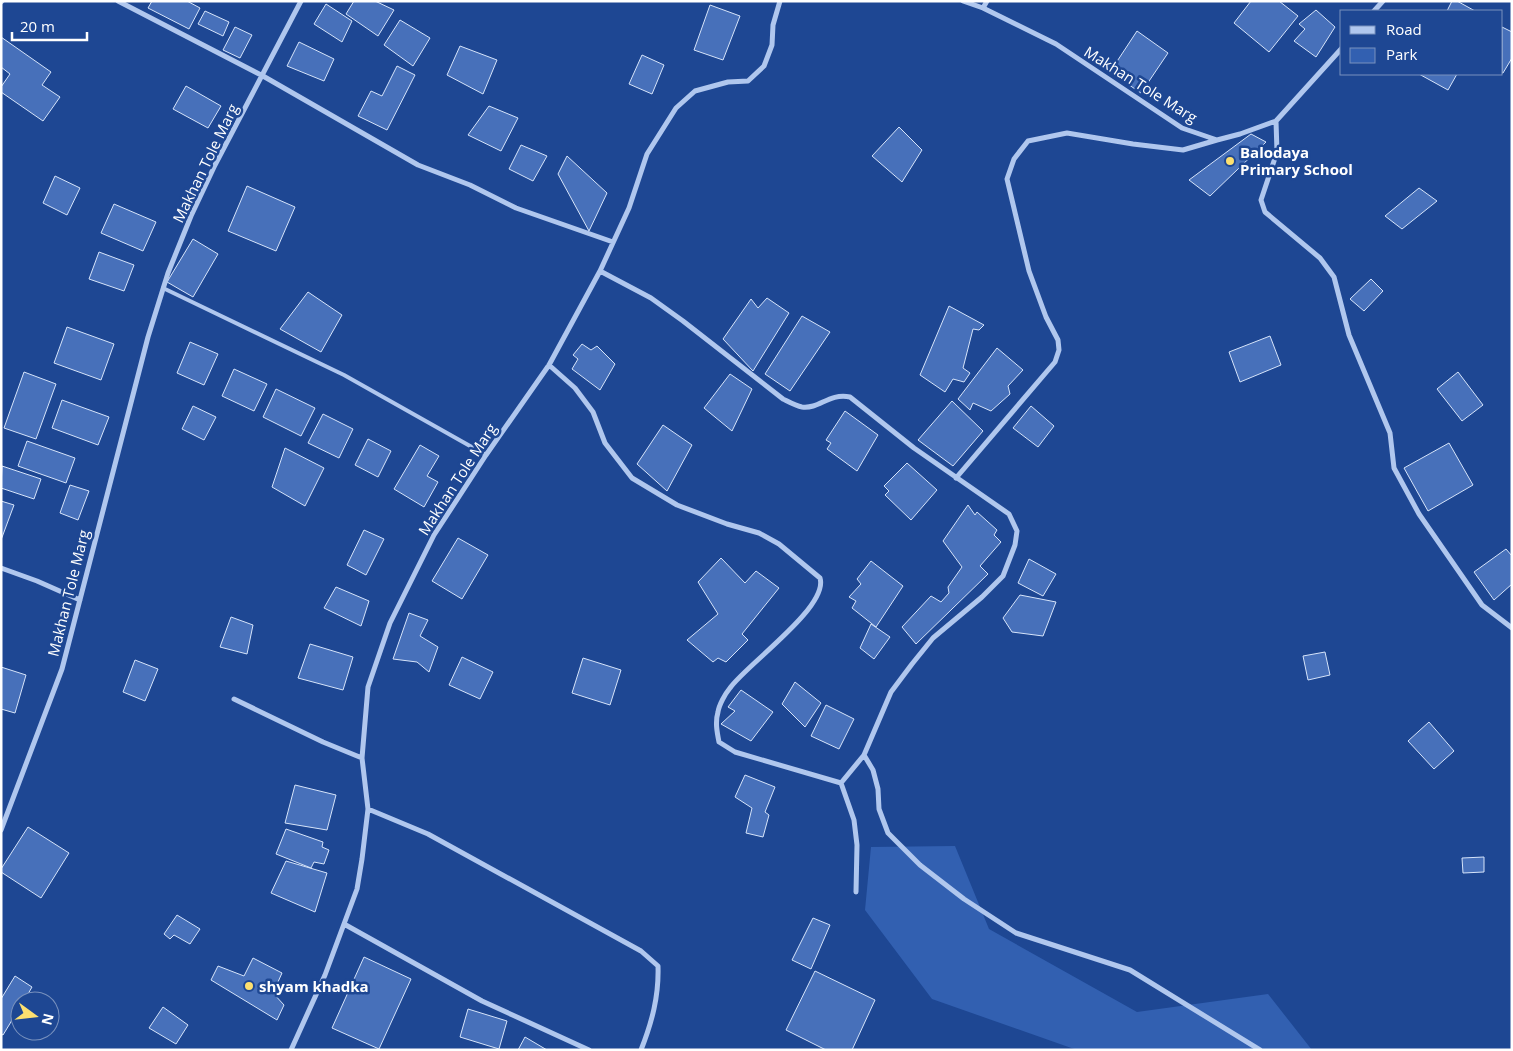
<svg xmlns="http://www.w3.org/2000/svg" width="1513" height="1051" font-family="'Open Sans',sans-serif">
	<rect width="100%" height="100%" fill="#1e4793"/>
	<!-- green -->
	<path fill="#3260b1" d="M955,846L989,929L1137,1012L1268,994L1312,1050H1077L932,999L865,910L871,847Z"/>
	<!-- building -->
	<path fill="#4770ba" stroke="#d6e4fa" d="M152,1H187L200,8L189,29L148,8Z
		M354,1H375L394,10L378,36L346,14Z
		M1251,1H1279L1298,16L1269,52L1234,23Z
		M1452,1H1457L1475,11H1447Z
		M326,4L352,21L342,42L314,24Z
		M710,5L740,16L723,60L694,50Z
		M1316,10L1335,27L1316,57L1294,41L1305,29L1299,24Z
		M205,11L229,22L223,36L198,24Z
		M400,20L430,38L413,66L384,45Z
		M235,27L252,35L240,58L223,50Z
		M1502,27L1512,32V58L1503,73H1502Z
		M1137,31L1168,53L1141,93L1110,72Z
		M1,37L51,72L42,85L60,97L43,121L1,92V87L10,74L1,67Z
		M299,42L334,59L324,81L287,66Z
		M460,46L497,60L483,94L447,75Z
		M642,55L664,65L652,94L629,84Z
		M397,66L415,75L387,130L358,116L371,91L382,96Z
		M1419,74H1457L1448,90Z
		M186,86L221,106L208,128L173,109Z
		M489,106L518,118L501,151L468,135Z
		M899,127L922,150L902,182L872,156Z
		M1251,134L1266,142L1210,196L1189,180Z
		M521,145L547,156L533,181L509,169Z
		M567,156L607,193L589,231L558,174Z
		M55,176L80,188L67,215L43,203Z
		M247,186L295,207L276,251L228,231Z
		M1419,188L1437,201L1402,229L1385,216Z
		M114,204L156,222L143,251L101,233Z
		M193,239L218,254L193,297L167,282Z
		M99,252L134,265L124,291L89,279Z
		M1371,279L1383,291L1364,311L1350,299Z
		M308,292L342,315L321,352L280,329Z
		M767,298L789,313L753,371L723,339L751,299L758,308Z
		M949,306L984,325L979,330L973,329L963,368L970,373L964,382L953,379L945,392L920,375Z
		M802,316L830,332L790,391L765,374Z
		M67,327L114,344L101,380L54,363Z
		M1270,336L1281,365L1240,382L1229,352Z
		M190,342L218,354L204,385L177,373Z
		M582,344L591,350L597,346L615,364L600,390L572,369L578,359L573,355Z
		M997,348L1023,370L1008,386L1010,394L991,411L973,403L970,410L958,399Z
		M234,369L267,384L254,411L222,396Z
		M24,372L56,384L36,439L4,428Z
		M1458,372L1483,405L1462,421L1437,389Z
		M730,374L752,389L732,431L704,408Z
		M276,389L315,408L301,436L263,417Z
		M62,400L109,417L98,445L52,428Z
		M952,401L983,431L953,466L918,440Z
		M193,406L216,417L204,440L182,429Z
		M1031,406L1054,426L1038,447L1013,428Z
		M845,411L878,435L857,471L827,449L831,443L826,440Z
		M323,414L353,429L339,458L308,443Z
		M663,425L692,445L667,491L637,464Z
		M368,439L391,451L378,477L355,465Z
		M27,441L75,458L66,483L18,466Z
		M1449,443L1473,485L1428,511L1404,468Z
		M420,445L439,456L427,476L438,482L424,507L394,489Z
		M285,448L324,468L305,506L272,487Z
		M907,463L937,490L911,520L885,495L889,491L884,486Z
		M2,466L41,479L34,499L1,488Z
		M70,485L89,491L78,520L60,513Z
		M1,501L14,505L1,540Z
		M968,505L975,515L977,512L997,530L994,535L1001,542L980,566L988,574L916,644L902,627L931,596L941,602L949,593L948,587L962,567L943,541Z
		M364,530L384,539L366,575L347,565Z
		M458,538L488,555L462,599L432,581Z
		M1506,549L1512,556V584L1494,600L1474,572Z
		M721,558L745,583L756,571L779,588L742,634L748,640L726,662L718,658L713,662L687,640L718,614L698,582Z
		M1029,559L1056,574L1043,596L1018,583Z
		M871,561L903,586L876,627L852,608L856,601L849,597L861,584L857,579Z
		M336,587L369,601L361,626L324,608Z
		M1020,595L1056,602L1043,636L1012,632L1003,618Z
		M409,613L428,620L420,636L438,647L429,672L417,662L393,659Z
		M231,617L253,625L247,654L220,647Z
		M871,624L890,637L874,659L860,648Z
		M310,644L353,657L343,690L298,678Z
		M1325,652L1330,675L1308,680L1303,656Z
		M462,657L493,672L480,699L449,685Z
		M583,658L621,670L610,705L572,693Z
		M135,660L158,669L145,701L123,692Z
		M1,667L26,675L15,713L1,709Z
		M795,682L821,703L805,727L782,704Z
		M741,690L773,712L751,741L721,724L735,711L728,707Z
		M826,705L854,719L839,749L811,736Z
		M1429,722L1454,751L1434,769L1408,741Z
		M745,775L775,787L765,812L769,815L763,837L746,833L752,808L735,797Z
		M295,785L336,795L327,830L285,823Z
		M28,827L69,853L41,898L1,872V869Z
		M286,829L323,842L322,847L329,850L324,864L314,862L311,868L276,854Z
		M1484,857V872L1463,873L1462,858Z
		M286,861L327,873L315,912L271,893Z
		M177,915L200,929L190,944L174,935L170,939L164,934Z
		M813,918L830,925L811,969L792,960Z
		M364,957L411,979L379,1049L332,1028Z
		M253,958L282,973L273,993L284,1005L277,1020L211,980L218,966L244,976Z
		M815,971L875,1000L852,1050H826L786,1030Z
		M15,976L32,987L24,1001H20V1007L3,1035L1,1034V999Z
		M163,1007L188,1025L176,1044L149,1028Z
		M468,1009L507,1021L499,1049L460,1037Z
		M525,1037L547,1050H518Z"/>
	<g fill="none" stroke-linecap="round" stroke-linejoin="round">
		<!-- lane -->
		<path stroke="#b0c7ee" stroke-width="4" d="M163,288L344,375L486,455"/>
		<!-- street -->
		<path stroke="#b0c7ee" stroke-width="5" d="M118,1L263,76L418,165L470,185L516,208L613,242
			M963,1L983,8L1056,44L1182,128L1217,140L1240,134L1276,121L1342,48
			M1,2L2,1
			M983,8L987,1
			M1374,11L1383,1
			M1276,121L1277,152L1261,200L1265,212L1320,258L1334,277L1349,335L1390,433L1394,468L1419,514L1482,605L1512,628
			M600,271L651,298L683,321L783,399C789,402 796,406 802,407C820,409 828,393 850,397L914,448L1009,514L1017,531L1015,545L1003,576L982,597L933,638L912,664L891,692L864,755L841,783
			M549,365L575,388L593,412L605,443L632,478L677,505L727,524L759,533L779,544L820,578C829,607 746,665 730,688C725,694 719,705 718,712C715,722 717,732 719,742L735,752L841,783L854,820L857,845L856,892
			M956,478L1055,362L1059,350L1058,340L1046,317L1029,271L1007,179L1014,159L1028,141L1067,133L1133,144L1183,150L1217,140
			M1,568L37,581L80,600
			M234,699L323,742L362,758
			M864,755L873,770L878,789L879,809L888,833L920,865L964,899L1016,933L1130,970L1260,1050
			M368,809L428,834L641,951L658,966C659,996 652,1022 641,1050
			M1,830L62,669L148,337L168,273L191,216L215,165L301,1
			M344,924L482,1001L589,1050
			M291,1050L325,975L357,889L362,859L368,809L362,758L368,687L390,623L434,535L486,455L549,365L600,271L629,208L647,154L676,108L695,91L728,82L748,81L764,66L772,45L773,25L780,1"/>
	</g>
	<!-- markers -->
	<g fill="#fde070" stroke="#1e4793" stroke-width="2">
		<circle cx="1230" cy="161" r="5"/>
		<circle cx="249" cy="986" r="5"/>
	</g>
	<g text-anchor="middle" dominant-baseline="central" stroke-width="5" stroke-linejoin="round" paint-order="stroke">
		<!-- street labels -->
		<g font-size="15" fill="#fff" stroke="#1e4793">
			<text transform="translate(1141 84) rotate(32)">Makhan Tole Marg</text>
			<text transform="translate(205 163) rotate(-64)">Makhan Tole Marg</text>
			<text transform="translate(457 479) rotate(-57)">Makhan Tole Marg</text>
			<text transform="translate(68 593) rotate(-76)">Makhan Tole Marg</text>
		</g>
		<!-- poi labels -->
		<g font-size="15" font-weight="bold" fill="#fff" stroke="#1e4793" text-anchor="start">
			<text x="1240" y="152">Balodaya<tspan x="1240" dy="17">Primary School</tspan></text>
			<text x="259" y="986">shyam khadka</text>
		</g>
	</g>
	<!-- border -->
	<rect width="1513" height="1051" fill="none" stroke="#ffffff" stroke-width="5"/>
	<!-- legend -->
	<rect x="1340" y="10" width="162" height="65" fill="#1e4793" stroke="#7891be"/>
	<rect x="1350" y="26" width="25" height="8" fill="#b0c7ee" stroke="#7891be"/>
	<text x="1386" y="35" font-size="15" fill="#ffffff">Road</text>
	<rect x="1350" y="48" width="25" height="15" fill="#3260b1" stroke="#7891be"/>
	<text x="1386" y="60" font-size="15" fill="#ffffff">Park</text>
	<!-- north arrow -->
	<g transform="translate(35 1016) rotate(105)"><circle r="24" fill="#1e4793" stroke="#7891be"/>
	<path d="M0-4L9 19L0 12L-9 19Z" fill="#fde070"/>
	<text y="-8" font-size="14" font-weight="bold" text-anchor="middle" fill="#ffffff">N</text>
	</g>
	<!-- scale -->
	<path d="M12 32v8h75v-8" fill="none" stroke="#ffffff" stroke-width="2.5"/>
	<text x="20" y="32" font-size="15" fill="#ffffff" stroke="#1e4793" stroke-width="4" paint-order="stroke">20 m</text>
</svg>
